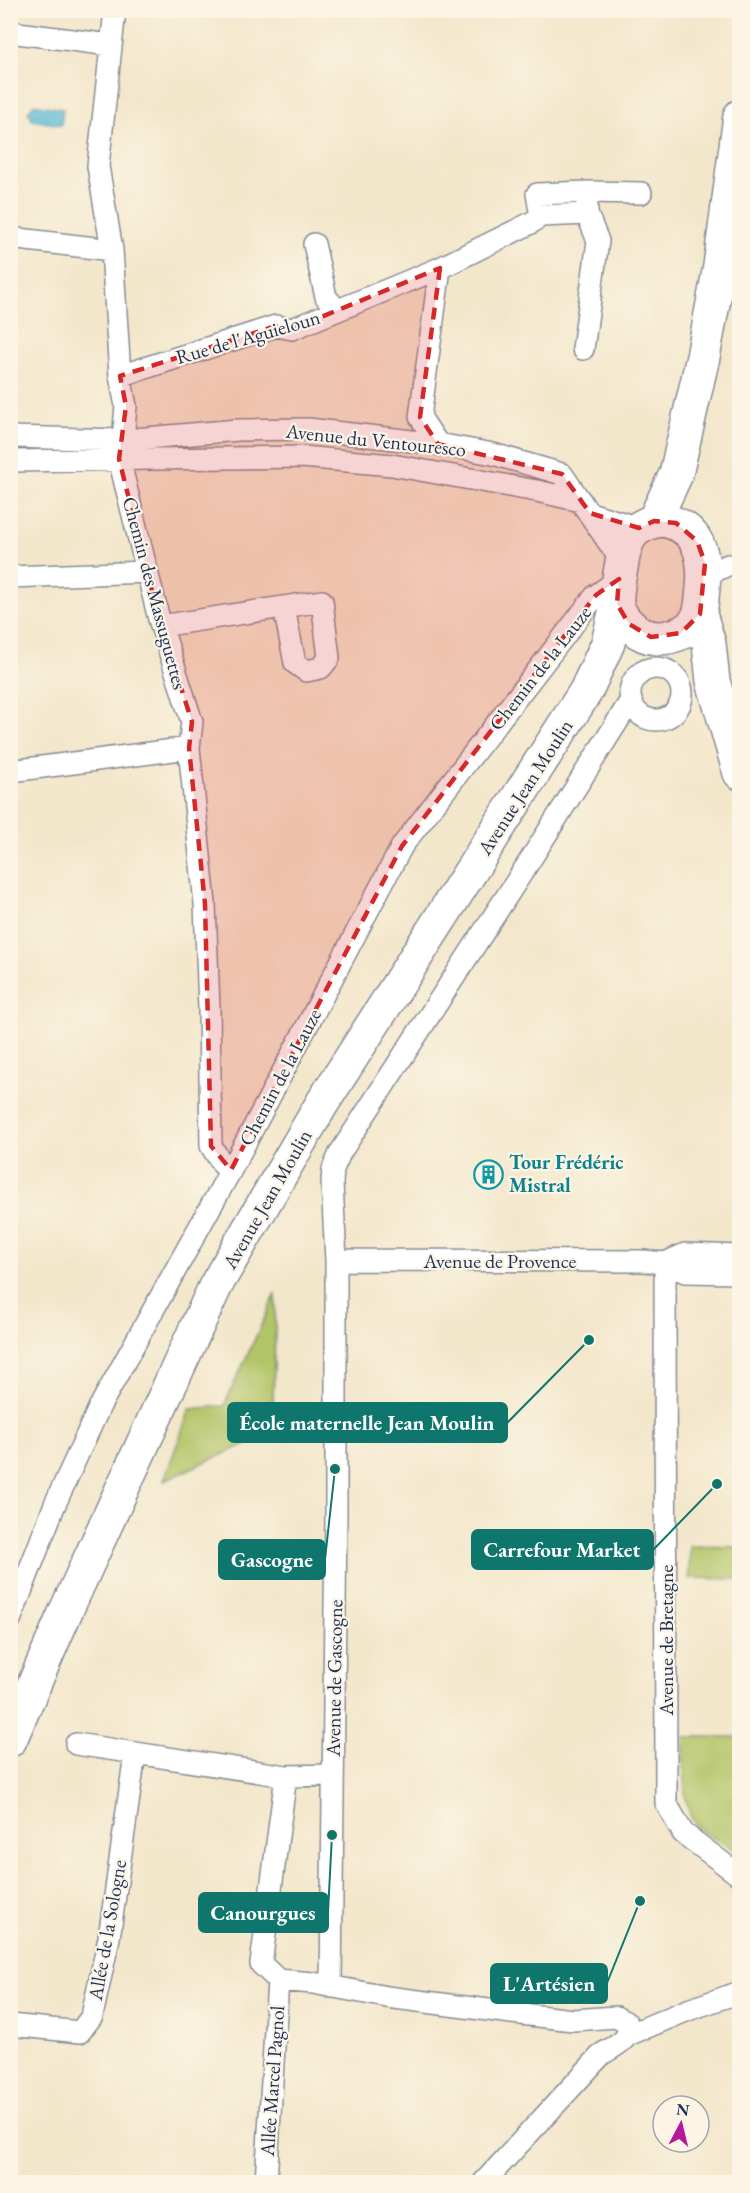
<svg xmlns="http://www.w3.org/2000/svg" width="750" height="2193" font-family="'EB Garamond',serif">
	<rect width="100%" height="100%" fill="#fcf5e5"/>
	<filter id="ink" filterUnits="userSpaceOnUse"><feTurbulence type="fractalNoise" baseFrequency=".0167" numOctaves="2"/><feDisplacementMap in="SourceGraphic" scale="12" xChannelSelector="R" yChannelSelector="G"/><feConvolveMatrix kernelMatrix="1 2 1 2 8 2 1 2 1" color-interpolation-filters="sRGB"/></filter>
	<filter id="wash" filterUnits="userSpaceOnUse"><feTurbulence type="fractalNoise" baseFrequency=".008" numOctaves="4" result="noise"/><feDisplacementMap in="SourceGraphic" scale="24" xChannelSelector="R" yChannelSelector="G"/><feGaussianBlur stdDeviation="1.35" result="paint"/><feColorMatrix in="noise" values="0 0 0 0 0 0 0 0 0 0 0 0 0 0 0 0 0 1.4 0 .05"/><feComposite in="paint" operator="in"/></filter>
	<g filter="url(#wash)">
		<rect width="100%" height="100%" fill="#f3e7cb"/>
		<!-- green -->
		<path fill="#b2c468" stroke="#667a63" stroke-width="1.5" d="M276,1293L273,1404L284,1428L164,1480L190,1409L224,1406Z
			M690,1546L739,1547V1579L689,1578Z
			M684,1737H739V1851C729,1846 716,1841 706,1834C677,1814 685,1768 684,1737Z"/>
		<!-- water -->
		<path fill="#55b8d3" stroke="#387498" stroke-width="1.5" d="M34,104L63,109L61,125L32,120V117L28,112Z"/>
	</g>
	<g filter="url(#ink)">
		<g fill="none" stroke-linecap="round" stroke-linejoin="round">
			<defs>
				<path id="minor" d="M115,10L98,166L112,250L120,376L126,406L123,440L119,459L159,619L192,722L189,748L205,904L209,1009L211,1146L223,1165L231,1170
					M10,32L110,45
					M587,192L641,193
					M541,216L537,194L587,192V214
					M10,238L112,250
					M314,244L326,297L337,310
					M440,268L531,223L541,216L587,214L598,241L583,349
					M120,376L276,326L292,329L440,268L420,417L438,444
					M10,437L123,440L238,430L308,429L438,444L493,454L562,474L622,562
					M10,461L302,457L392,465L537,491L581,501
					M590,513L639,528
					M704,576L728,565
					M10,577L147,572
					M161,626L322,601L329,658L321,668L306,671L295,663L284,608
					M630 694a26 26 0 1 1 52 0a26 26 0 1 1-52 0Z
					M10,766L19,770L189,748
					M336,1260L643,1261L665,1263L685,1272L740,1273
					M665,1263L666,1803L683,1833L740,1876
					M665,1263L685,1254L740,1256
					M10,1620L55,1504L100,1406L231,1170L402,846L596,595L619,579
					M76,1744L286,1776L333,1775
					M286,1776L261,1964L278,1980L313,1983L387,1997L512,2013L573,2020L616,2017L627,2023C633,2040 614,2046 602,2054L484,2182
					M331,1987L336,1513V1260L332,1183L333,1169L340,1153L527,865L631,700
					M10,2025L80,2032L92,2016L109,1938L135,1754
					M628,2035L688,2010L740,1992
					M266,2182L278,1980"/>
				<path id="primary" d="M661,520C699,525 706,556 703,588C702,596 702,604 700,611C696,630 674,638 657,638C639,637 621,621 617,604C616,593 619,578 621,568C623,557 624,546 630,537C637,526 649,522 661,520Z
					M654,521L676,474L703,357L720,266L740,116
					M700,614L709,644L713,681L740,773
					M10,1740L65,1613L216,1285L323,1102L586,691L608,643L617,604"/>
			</defs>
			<!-- minor casing -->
			<use href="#minor" stroke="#878b94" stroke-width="24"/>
			<!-- primary casing -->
			<use href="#primary" stroke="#878b94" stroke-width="36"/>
			<!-- minor -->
			<use href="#minor" stroke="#fff" stroke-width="21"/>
			<!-- primary -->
			<use href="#primary" stroke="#fff" stroke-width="33"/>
		</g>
	</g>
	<!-- marked area -->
	<path fill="#d62828" fill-opacity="0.2" stroke="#d62828" stroke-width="4.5" stroke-dasharray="12 8" stroke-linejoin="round" d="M440,268L420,417L438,444L562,474L590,513L639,528L654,521L676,523L697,541L705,563L700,614L681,633L651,637L629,624L617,604L619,579L596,595L402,846L231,1170L211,1146L205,904L189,748L192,722L159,619L119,459L126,406L120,376L276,326L292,329Z"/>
	<!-- icons -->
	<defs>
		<symbol id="building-ring" viewBox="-11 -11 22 22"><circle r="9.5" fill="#fcf5e5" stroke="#0f9aa8" stroke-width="1.5"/><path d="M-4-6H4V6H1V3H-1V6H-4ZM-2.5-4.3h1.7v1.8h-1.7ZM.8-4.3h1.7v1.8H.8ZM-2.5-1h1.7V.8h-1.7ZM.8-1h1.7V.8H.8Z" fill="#0f9aa8"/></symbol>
	</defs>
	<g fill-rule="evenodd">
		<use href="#building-ring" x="472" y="1158" width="33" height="33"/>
	</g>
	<g text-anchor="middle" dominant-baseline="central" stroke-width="4.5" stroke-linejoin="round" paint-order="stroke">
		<!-- street labels -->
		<g font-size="20" fill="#1b2f5e" stroke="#fcf5e5">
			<text transform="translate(248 337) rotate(-16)">Rue de l'Aguieloun</text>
			<text transform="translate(376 440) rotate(6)">Avenue du Ventouresco</text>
			<text transform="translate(155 593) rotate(75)">Chemin des Massuguettes</text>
			<text transform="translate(540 668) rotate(-52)">Chemin de la Lauze</text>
			<text transform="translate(525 787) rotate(-57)">Avenue Jean Moulin</text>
			<text transform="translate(280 1077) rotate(-62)">Chemin de la Lauze</text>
			<text transform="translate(267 1199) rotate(-60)">Avenue Jean Moulin</text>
			<text x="500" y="1261">Avenue de Provence</text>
			<text transform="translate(666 1640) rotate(-90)">Avenue de Bretagne</text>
			<text transform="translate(334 1678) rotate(-89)">Avenue de Gascogne</text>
			<text transform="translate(107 1930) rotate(-80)">Allée de la Sologne</text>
			<text transform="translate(272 2081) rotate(-86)">Allée Marcel Pagnol</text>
		</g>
		<!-- culture labels -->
		<g font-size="20" font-weight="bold" fill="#0d838f" stroke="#fcf5e5" text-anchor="start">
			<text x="509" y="1162">Tour Frédéric<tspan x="509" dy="23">Mistral</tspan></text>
		</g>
	</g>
	<!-- callouts -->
	<path fill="none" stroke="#0f766e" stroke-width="2" d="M589 1340L507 1423M717 1484L653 1550M335 1469L325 1559M332 1835L328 1912M640 1901L607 1983"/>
	<g fill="#0f766e" stroke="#fcf5e5" stroke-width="2">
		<circle cx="589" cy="1340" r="6"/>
		<circle cx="717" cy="1484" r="6"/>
		<circle cx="335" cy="1469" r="6"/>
		<circle cx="332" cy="1835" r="6"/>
		<circle cx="640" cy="1901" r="6"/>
	</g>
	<g fill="#0f766e" stroke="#0f766e" stroke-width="2">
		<rect x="228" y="1403" width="279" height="39" rx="6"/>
		<rect x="472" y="1530" width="181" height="39" rx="6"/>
		<rect x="219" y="1540" width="106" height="39" rx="6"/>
		<rect x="199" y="1893" width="129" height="39" rx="6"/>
		<rect x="491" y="1964" width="116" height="39" rx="6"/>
	</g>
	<g font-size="21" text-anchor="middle" font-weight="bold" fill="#fff">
		<text x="367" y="1430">École maternelle Jean Moulin</text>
		<text x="562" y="1557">Carrefour Market</text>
		<text x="272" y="1567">Gascogne</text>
		<text x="263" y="1920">Canourgues</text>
		<text x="549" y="1991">L'Artésien</text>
	</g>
	<!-- margin -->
	<rect width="750" height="2193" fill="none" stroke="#fcf5e5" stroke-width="36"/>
	<!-- north arrow -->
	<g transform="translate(681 2124) rotate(7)"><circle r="28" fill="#fcf5e5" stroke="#a2a6af" stroke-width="1.5"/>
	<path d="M0-4.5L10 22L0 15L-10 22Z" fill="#b5179e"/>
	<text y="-9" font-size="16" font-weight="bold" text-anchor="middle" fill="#1b2f5e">N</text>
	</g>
</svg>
